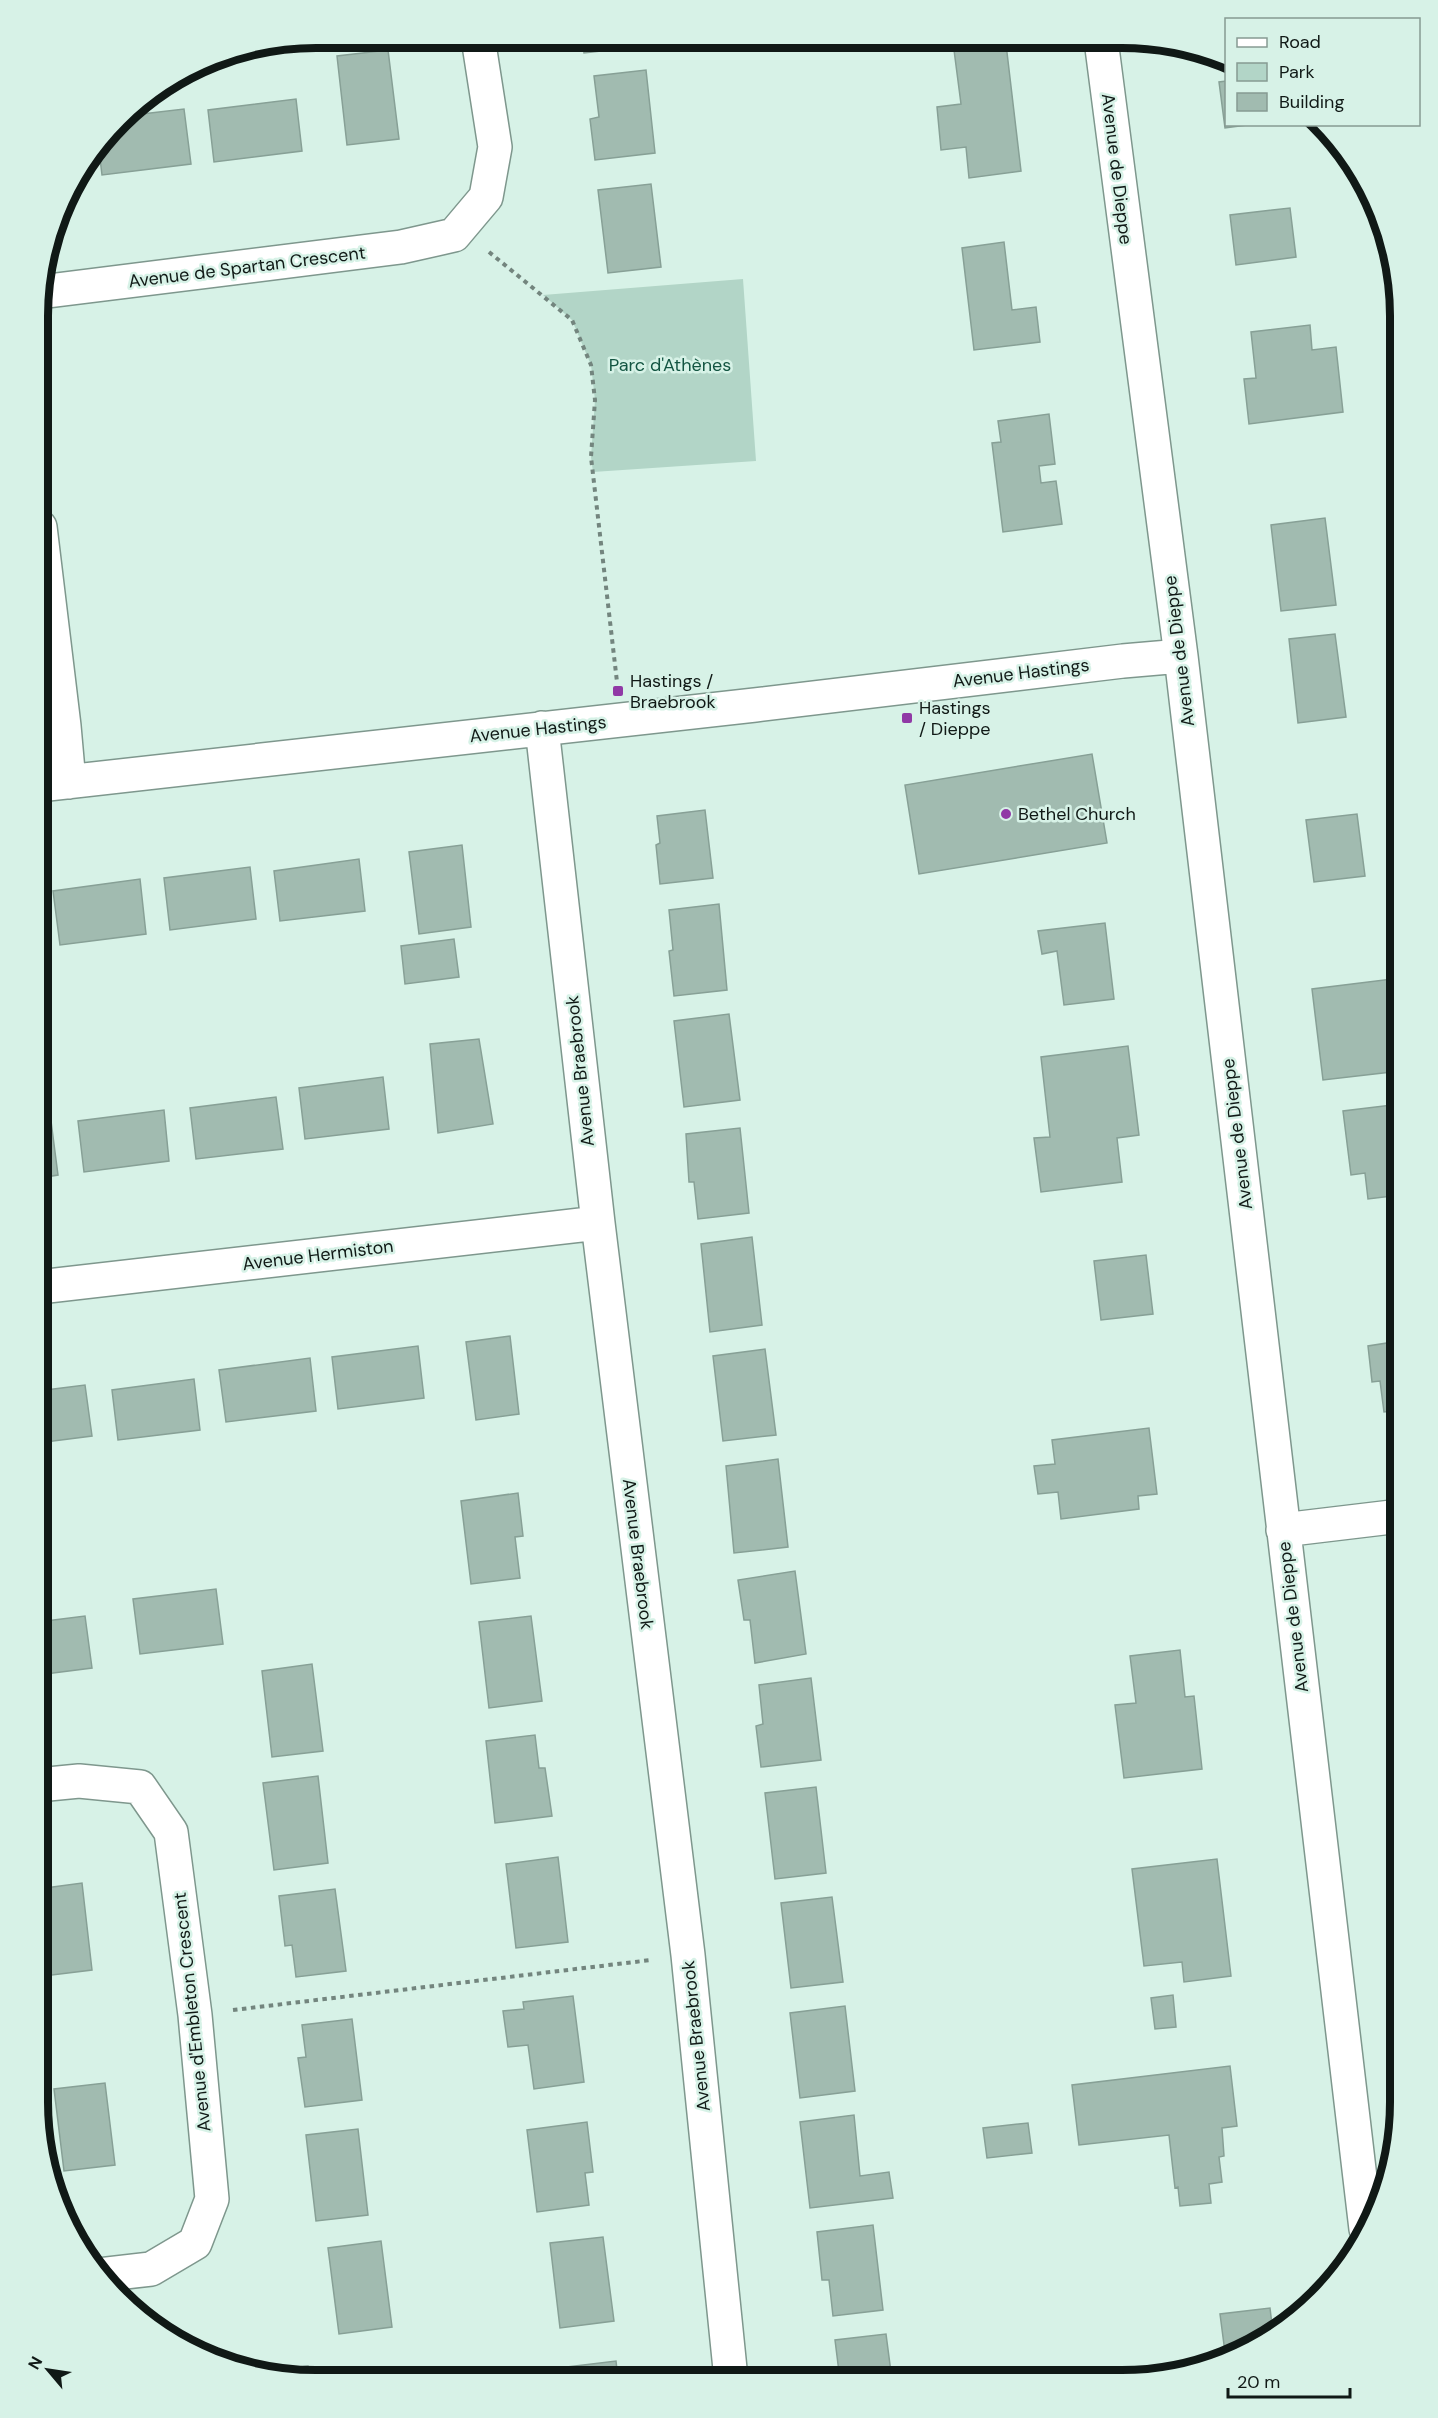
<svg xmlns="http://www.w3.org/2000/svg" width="1438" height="2418" font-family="'DM Sans',sans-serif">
	<rect width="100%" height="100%" fill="#d7f2e7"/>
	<!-- green -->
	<path fill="#b2d5c7" d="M743,279L756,461L593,472L591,457L595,400L591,365L572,320L543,295Z"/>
	<!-- building -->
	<path fill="#a1bbb0" stroke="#87a096" stroke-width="1.5" d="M582,38H635L636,47L584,53Z
		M1006,44L1021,171L969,178L966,147L941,150L937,107L961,104L954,50Z
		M388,50L399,139L347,145L337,56Z
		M646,70L655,153L595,160L590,119L599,117L594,76Z
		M1226,81V124H1255L1225,128L1219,82Z
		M296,99L302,151L214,162L208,110Z
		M184,109L191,164L102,175L99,150L125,116Z
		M651,184L661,267L608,273L598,190Z
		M1290,208L1296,257L1236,265L1230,215Z
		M1004,242L1012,310L1036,307L1040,342L974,350L962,248Z
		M1310,325L1312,350L1336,347L1343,412L1249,424L1244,379L1256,378L1251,332Z
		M1049,414L1055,464L1039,466L1041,483L1056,481L1062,524L1003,532L992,443L1001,442L998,421Z
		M1325,518L1336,605L1281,611L1271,525Z
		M1335,634L1346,717L1298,723L1289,639Z
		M1092,754L1107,843L919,874L905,785Z
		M705,810L713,878L660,884L656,845L660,843L657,816Z
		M1357,814L1365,876L1314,882L1306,820Z
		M462,845L471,927L419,934L409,852Z
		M359,859L365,911L280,921L274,871Z
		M250,867L256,919L170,930L164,878Z
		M140,879L146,934L60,945L53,891Z
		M719,904L727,990L674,996L669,951L673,950L669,910Z
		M1105,923L1114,999L1064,1005L1057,951L1042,954L1038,931Z
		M454,939L459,977L405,984L401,946Z
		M1400,978V1071L1323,1080L1312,989Z
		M729,1014L740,1100L684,1107L674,1021Z
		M479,1039L493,1124L438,1133L430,1044Z
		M1128,1046L1139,1135L1117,1138L1122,1182L1041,1192L1034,1138L1050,1137L1041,1057Z
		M383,1077L389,1129L305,1139L299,1088Z
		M276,1097L283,1149L196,1159L190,1108Z
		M1400,1104V1195L1368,1199L1365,1173L1351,1175L1343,1111Z
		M164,1110L169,1161L84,1172L78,1121Z
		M51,1121L58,1175L39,1178V1123Z
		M740,1128L749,1213L698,1219L694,1182H689L686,1134Z
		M752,1237L762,1325L710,1332L701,1244Z
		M1146,1255L1153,1314L1101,1320L1094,1261Z
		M510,1336L519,1414L476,1420L466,1342Z
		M1400,1341V1410L1384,1412L1380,1381L1372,1382L1368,1346Z
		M418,1346L424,1398L338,1409L332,1357Z
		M765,1349L776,1435L723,1441L713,1356Z
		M310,1358L316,1411L226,1422L219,1370Z
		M194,1379L200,1430L118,1440L112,1390Z
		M85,1385L92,1436L38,1443V1391Z
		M1149,1428L1157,1494L1138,1496L1139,1509L1061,1519L1058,1492L1038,1494L1034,1466L1055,1464L1052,1440Z
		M778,1459L788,1547L734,1553L726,1466Z
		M518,1493L523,1536L515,1537L520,1578L471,1584L461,1501Z
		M795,1571L806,1654L755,1663L750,1620H744L738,1580Z
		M216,1589L223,1644L140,1654L133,1599Z
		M85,1616L92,1668L38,1675V1622Z
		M531,1616L542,1701L489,1708L479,1622Z
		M1180,1650L1185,1697L1194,1696L1202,1769L1124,1778L1115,1705L1136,1703L1130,1656Z
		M312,1664L323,1751L272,1757L262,1671Z
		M811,1678L821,1760L761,1767L756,1726L763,1724L759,1685Z
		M535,1735L539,1768H545L552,1816L495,1823L486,1741Z
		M318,1776L328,1863L274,1870L263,1783Z
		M816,1787L826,1873L775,1879L765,1793Z
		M558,1857L568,1942L516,1948L506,1864Z
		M1217,1859L1231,1976L1184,1982L1182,1962L1144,1966L1132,1869Z
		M82,1883L92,1970L44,1976L38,1923V1889Z
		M335,1889L346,1971L296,1977L292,1945L285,1946L279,1896Z
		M832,1897L843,1982L791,1988L781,1903Z
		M1173,1995L1176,2027L1155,2029L1151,1998Z
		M573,1996L584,2082L534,2089L528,2045L508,2047L503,2011L524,2009L523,2002Z
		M845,2006L855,2091L800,2098L790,2013Z
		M352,2019L362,2100L305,2107L298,2058L306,2057L302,2025Z
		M1230,2066L1237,2126L1222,2128L1224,2156L1219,2157L1222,2182L1209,2184L1211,2203L1180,2206L1178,2187L1175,2188L1169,2135L1079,2145L1072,2085Z
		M105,2083L115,2165L64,2171L54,2089Z
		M854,2115L860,2176L889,2172L893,2198L810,2208L800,2122Z
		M587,2122L593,2172L585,2173L589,2205L537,2212L527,2130Z
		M1028,2123L1032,2153L987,2158L983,2128Z
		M358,2129L368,2215L316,2221L306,2135Z
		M873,2225L883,2310L833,2316L829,2280H822L817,2232Z
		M603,2237L614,2321L560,2328L550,2243Z
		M381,2241L392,2327L339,2334L328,2248Z
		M1270,2308L1273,2333L1226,2360L1220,2314Z
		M886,2334L892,2380H840L835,2340Z
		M616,2361L618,2379H560L559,2368Z
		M308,2366L310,2378H280L258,2372Z"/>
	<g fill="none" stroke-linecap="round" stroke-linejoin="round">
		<defs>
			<path id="minor" d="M1101,40L1181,656L1366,2229
				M40,292L401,247L454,235L486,197L495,147L478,38
				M40,527L64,726L69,782
				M542,728L598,1223L688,1955L731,2379
				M39,785L755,705L1123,661L1181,656
				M39,1287L598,1223
				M1283,1530L1400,1516
				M38,1785L79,1781L140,1787L171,1832L195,2015L212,2199L195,2243L151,2269L99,2275"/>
		</defs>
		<!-- minor casing -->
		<use href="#minor" stroke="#7e978d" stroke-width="36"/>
		<!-- path -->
		<path stroke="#73857e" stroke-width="4" stroke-dasharray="4.5 4.5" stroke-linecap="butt" d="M489,252L572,320L591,365L595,400L591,457L617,682
			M233,2010L651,1960"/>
		<!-- minor -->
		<use href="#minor" stroke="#fff" stroke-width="33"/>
	</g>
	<!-- markers -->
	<g fill="#9039a6" stroke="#d7f2e7" stroke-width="2">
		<rect x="612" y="685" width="12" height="12" rx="3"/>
		<rect x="901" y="712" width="12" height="12" rx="3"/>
		<circle cx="1006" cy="814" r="6"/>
	</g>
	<g text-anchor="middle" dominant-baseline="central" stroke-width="5" stroke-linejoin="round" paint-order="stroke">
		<!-- street labels -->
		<g font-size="18" fill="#101916" stroke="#d7f2e7">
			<text transform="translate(1117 169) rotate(83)">Avenue de Dieppe</text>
			<text transform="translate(247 267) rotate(-7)">Avenue de Spartan Crescent</text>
			<text transform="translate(1179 651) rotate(-97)">Avenue de Dieppe</text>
			<text transform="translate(1021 673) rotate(-7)">Avenue Hastings</text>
			<text transform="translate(538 729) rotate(-6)">Avenue Hastings</text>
			<text transform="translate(580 1071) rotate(-96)">Avenue Braebrook</text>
			<text transform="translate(1237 1134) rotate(-97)">Avenue de Dieppe</text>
			<text transform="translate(318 1255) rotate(-7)">Avenue Hermiston</text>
			<text transform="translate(638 1554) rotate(83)">Avenue Braebrook</text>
			<text transform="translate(1293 1617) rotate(-97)">Avenue de Dieppe</text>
			<text transform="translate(192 2012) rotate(-96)">Avenue d'Embleton Crescent</text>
			<text transform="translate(696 2036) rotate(-96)">Avenue Braebrook</text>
		</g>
		<!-- park labels -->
		<g font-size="18" fill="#135542" stroke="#d7f2e7">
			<text x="670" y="365">Parc d'Athènes</text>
		</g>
		<!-- poi labels -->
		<g font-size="18" fill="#101916" stroke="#d7f2e7" text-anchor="start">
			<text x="630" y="681">Hastings /<tspan x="630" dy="21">Braebrook</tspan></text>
			<text x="919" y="708">Hastings<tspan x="919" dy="21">/ Dieppe</tspan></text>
			<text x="1018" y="814">Bethel Church</text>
		</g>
	</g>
	<!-- crop -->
	<path d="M0 0H1438V2418H0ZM316 48H1122A268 268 0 0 1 1390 316V2102A268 268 0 0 1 1122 2370H316A268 268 0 0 1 48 2102V316A268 268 0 0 1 316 48Z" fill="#d7f2e7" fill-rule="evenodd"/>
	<path fill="none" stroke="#101916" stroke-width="8" d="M316 48H1122A268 268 0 0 1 1390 316V2102A268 268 0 0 1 1122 2370H316A268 268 0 0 1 48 2102V316A268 268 0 0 1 316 48Z"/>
	<!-- legend -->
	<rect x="1225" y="18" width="195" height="108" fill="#d7f2e7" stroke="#879b93" stroke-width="1.5"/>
	<rect x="1237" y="38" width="30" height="9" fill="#ffffff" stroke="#879b93" stroke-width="1.5"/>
	<text x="1279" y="48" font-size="18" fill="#101916">Road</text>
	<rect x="1237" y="63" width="30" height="18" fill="#b2d5c7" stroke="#879b93" stroke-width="1.5"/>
	<text x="1279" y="78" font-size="18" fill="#101916">Park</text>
	<rect x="1237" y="93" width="30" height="18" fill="#a1bbb0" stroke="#879b93" stroke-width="1.5"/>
	<text x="1279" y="108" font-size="18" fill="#101916">Building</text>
	<!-- north arrow -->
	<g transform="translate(48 2370) rotate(299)" stroke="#d7f2e7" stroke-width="4.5" paint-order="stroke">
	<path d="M0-4.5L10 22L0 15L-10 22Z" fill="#101916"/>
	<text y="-9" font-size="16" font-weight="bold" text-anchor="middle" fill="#101916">N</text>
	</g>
	<!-- scale -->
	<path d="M1228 2388v9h122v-9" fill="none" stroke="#101916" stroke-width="3"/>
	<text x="1237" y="2388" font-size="18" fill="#101916" stroke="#d7f2e7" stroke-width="4.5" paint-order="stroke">20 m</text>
</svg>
